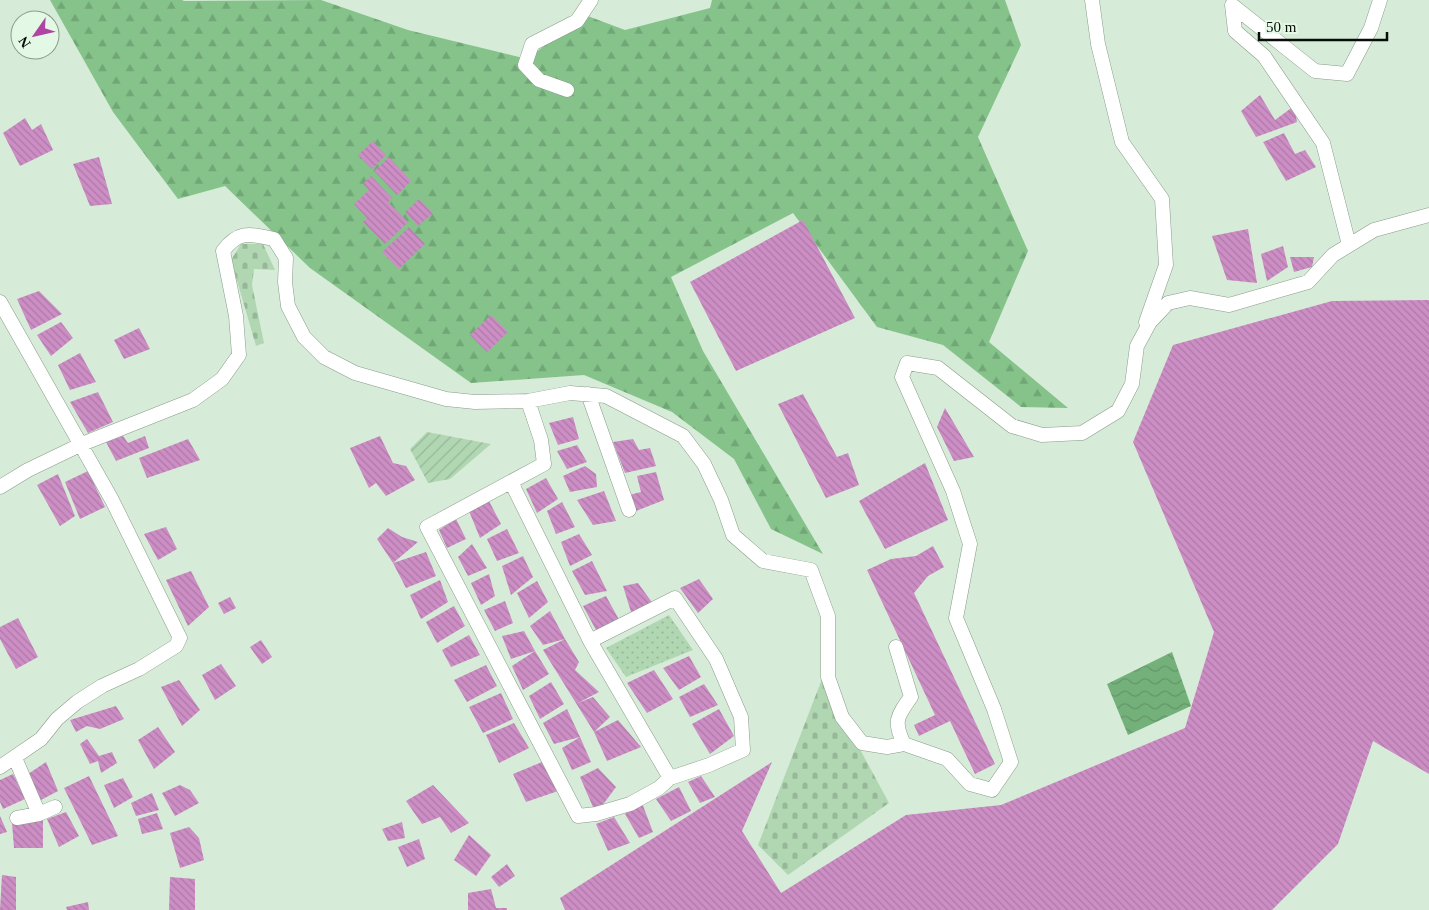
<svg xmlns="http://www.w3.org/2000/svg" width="1429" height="910" font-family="'Times New Roman',serif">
	<defs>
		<pattern id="forest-firs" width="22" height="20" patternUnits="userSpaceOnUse" patternTransform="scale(1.25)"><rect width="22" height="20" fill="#85c38b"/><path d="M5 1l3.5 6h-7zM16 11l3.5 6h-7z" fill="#71a676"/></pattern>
		<pattern id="cemetery-stones" width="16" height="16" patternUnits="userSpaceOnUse" patternTransform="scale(1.25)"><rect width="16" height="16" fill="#b0d7b2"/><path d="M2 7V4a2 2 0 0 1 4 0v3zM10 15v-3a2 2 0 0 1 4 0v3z" fill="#96b798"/></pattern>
		<pattern id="park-dots" width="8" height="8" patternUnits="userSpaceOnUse" patternTransform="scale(1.25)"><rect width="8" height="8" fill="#b0d7b2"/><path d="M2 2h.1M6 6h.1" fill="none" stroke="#96b798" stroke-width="1.8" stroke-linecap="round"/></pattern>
		<pattern id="garden-furrows" width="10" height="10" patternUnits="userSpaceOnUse" patternTransform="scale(1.25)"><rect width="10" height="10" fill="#b0d7b2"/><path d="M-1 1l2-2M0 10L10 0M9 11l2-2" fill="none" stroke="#96b798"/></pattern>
		<pattern id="water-waves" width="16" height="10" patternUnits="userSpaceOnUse" patternTransform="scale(1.25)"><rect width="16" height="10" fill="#74b17a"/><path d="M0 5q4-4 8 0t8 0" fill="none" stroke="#639768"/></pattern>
		<pattern id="building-back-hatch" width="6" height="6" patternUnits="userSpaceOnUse" patternTransform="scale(1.25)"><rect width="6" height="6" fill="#cc8ec4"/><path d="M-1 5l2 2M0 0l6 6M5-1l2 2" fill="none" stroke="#ae79a7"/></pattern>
	</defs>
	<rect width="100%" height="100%" fill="#d7ecd8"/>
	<!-- forest -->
	<path fill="url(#forest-firs)" d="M50,0H182L184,1L321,0L408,30L527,59L585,15L625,30L710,8L712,0H1005L1021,45L978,137L1028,251L989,342L1068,408L1021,407L943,345L877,327L793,213L671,277L703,351L823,554L771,529L734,459L672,412L584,375L471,383L310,268L225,186L178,199L113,112Z"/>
	<!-- cemetery -->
	<path fill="url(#cemetery-stones)" d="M241,244H263L275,270L254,269L252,285L264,343L256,346L231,260Z
		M822,679L889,803L788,875L758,845Z"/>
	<!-- park -->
	<path fill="url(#park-dots)" d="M669,615L693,650L626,677L606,648Z"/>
	<!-- garden -->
	<path fill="url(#garden-furrows)" d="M427,432L491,444L450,479L428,483L410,449Z"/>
	<!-- water -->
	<path fill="url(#water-waves)" d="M1172,652L1191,706L1128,735L1107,684Z"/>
	<!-- building -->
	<path fill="url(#building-back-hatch)" d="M1260,95L1275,120L1294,106L1297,122L1256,137L1241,111Z
		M25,118L32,130L41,124L53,150L20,166L3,133Z
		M1284,133L1295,154L1305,150L1316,167L1286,181L1263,142Z
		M373,141L386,155L372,169L358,155Z
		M99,157L112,204L90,206L73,164Z
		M389,157L411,181L397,195L374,171Z
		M371,176L392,198L388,202L408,222L385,244L363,222L367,218L354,204L369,190L363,184Z
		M419,199L433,213L418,226L405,212Z
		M803,220L855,318L736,371L690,282Z
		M409,227L425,244L399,269L382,252Z
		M1248,229L1257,283L1227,280L1212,236Z
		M1283,246L1288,267L1267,281L1261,254Z
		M1290,257H1314L1312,267L1294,272Z
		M39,291L62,314L31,330L17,299Z
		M1429,300V774L1373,741L1338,844L1272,910H565L560,898L772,762L742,831L781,893L906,815L1001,805L1185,728L1214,632L1133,442L1173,345L1332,301Z
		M491,315L508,332L487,352L470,335Z
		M61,322L73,338L51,356L37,335Z
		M139,328L150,349L124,359L114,340Z
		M80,353L96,382L70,390L58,365Z
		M98,392L113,422L88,433L70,402Z
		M803,394L837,457L848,453L859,485L826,498L778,404Z
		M945,408L974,457L954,461L937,427Z
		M573,417L579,439L558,445L549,423Z
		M123,436L128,443L145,436L149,448L116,461L106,442Z
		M380,436L393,463L406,466L415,480L386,496L376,483L369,488L350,448Z
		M188,439L200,460L147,478L139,458Z
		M633,439L639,450L650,448L656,466L625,473L613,442Z
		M577,445L587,462L567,469L557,451Z
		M925,463L948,520L885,549L859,501Z
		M585,466L596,474L597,487L570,492L563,476Z
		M88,471L105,507L80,519L65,482Z
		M656,472L664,500L636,511L629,495L641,492L637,476Z
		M58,474L75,516L60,526L37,485Z
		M546,478L558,499L537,513L526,489Z
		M604,491L616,521L593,525L577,500Z
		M489,501L501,524L480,538L469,511Z
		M562,502L575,527L556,534L547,511Z
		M456,519L466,539L447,548L439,530Z
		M166,527L177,549L158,560L144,534Z
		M388,528L402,537L418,542L393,563L377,539Z
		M507,529L519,553L497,561L487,539Z
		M579,534L592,555L570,566L561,542Z
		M472,544L487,568L468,576L458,557Z
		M933,546L944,567L928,576L914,593L995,764L975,774L950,721L919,736L914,725L935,715L867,570L891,559L916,556Z
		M426,552L436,576L406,588L393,563Z
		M523,556L533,577L511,595L502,566Z
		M592,561L607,591L585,595L572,571Z
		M191,571L209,607L188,626L166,580Z
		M489,574L495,596L481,605L471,583Z
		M699,579L713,599L698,613L680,588Z
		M440,580L448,602L421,619L410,595Z
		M537,581L548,602L529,618L517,593Z
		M638,583L656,608L631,612L623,586Z
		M606,596L622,625L596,630L583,606Z
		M230,597L236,608L224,614L218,603Z
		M505,601L513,623L495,631L484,610Z
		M454,606L465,626L437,643L426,622Z
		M550,611L565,639L543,645L530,626Z
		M18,618L38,657L16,669L0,639V627Z
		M524,631L535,651L511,659L502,636Z
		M469,635L480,655L451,667L442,650Z
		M565,639L579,662L575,670L599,692L578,703L593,697L610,717L594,732L543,650Z
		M261,640L272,657L262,664L250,647Z
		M535,651L549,674L523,690L512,666Z
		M689,656L701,677L679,690L663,668Z
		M221,664L236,686L215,700L202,675Z
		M486,665L497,686L467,702L454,680Z
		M654,670L673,699L647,713L627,683Z
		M179,680L200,710L182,726L161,687Z
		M551,682L564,704L540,719L529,696Z
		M704,684L718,705L690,717L679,697Z
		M501,693L513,719L483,733L469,707Z
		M116,706L124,719L100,729L87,726L76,732L70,720Z
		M567,709L580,737L554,744L543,723Z
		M719,709L734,736L710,754L692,724Z
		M618,720L641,747L607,761L594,732Z
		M514,723L529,748L499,763L486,735Z
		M158,727L175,752L154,769L138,740Z
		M580,737L591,762L572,770L562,748Z
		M87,739L99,756L112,752L117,763L101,773L98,761L90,764L80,744Z
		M46,762L58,791L41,800L28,774Z
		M542,762L558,791L526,802L513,774Z
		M598,768L616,787L596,814L580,777Z
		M13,774L25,799L3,809L0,802V780Z
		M89,776L118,836L92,845L64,788Z
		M701,776L715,797L700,803L688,782Z
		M123,778L133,797L114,808L104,785Z
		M180,785L190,790L199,803L175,816L162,793Z
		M433,785L469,823L451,833L440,817L422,824L406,801Z
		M679,787L691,811L671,821L656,799Z
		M152,793L159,810L136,816L131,803Z
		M642,803L653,832L639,838L625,814Z
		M66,812L79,836L59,847L47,819Z
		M157,813L163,829L142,834L138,819Z
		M0,816L7,832L0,834Z
		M614,817L630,843L608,851L596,824Z
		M43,819V848H14L12,823Z
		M402,822L405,838L388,841L382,829Z
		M189,827L199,838L204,860L180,868L170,833Z
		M469,835L491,855L476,876L454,860Z
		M419,839L425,859L407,867L398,847Z
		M507,864L515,876L499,887L491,877Z
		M2,875L16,877V910H0Z
		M170,877L195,879V910H169Z
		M491,889L496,908H507V910H468V893Z
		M88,902L89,910H67L66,907Z"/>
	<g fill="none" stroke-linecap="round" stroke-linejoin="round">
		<defs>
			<path id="minor" d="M1092,0L1098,44L1122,142L1162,199L1166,265L1146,322
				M567,90L539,80L525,65L532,44L577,21L591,0
				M1349,245L1323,143L1264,56L1235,31L1232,5L1315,71L1347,74L1371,28L1380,0
				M0,302L112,500L180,638L176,646L139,669L102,686L77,702L57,719L41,739L0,767
				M588,394L629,510
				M528,401L541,440L544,464L427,527L578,816L596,814L630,804L659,788L670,778L709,765L743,750L741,717L716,659L675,598L590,641
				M511,482L590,641L670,778
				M0,487L28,470L82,444L193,400L222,379L239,355L236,316L223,251C239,230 250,234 274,239L286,258L285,282L288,306L304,337L324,357L355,373L446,399L475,402L528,401L570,393L606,396L683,436L704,464L721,500L733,535L763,561L811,570L828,616V677L842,717L862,743L887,747L904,744L947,759L970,784L992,790L1011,762L994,709L956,618L970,544L953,491L902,377L907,363L938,368L1012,426L1042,435L1082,433L1118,411L1132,384L1137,346L1150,322L1168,303L1190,298L1229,305L1308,282L1333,255L1374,230L1429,215
				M896,647L911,697C897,716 893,722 904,744
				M15,758L39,814L17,818
				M39,814L55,807"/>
		</defs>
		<!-- minor casing -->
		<use href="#minor" stroke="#889b89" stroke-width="15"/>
		<!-- minor -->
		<use href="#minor" stroke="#fff" stroke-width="14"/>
	</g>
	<!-- north arrow -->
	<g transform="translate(35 35) rotate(236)"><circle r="24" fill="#e4f9e5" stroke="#8c9b8d"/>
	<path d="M0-4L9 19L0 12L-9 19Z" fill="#af44a5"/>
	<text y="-8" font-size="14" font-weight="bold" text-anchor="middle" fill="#070e08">N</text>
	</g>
	<!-- scale -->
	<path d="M1259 32v8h128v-8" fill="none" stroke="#070e08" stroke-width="2.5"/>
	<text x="1266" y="32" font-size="15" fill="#070e08" stroke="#e4f9e5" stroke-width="4" paint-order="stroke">50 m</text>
</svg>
